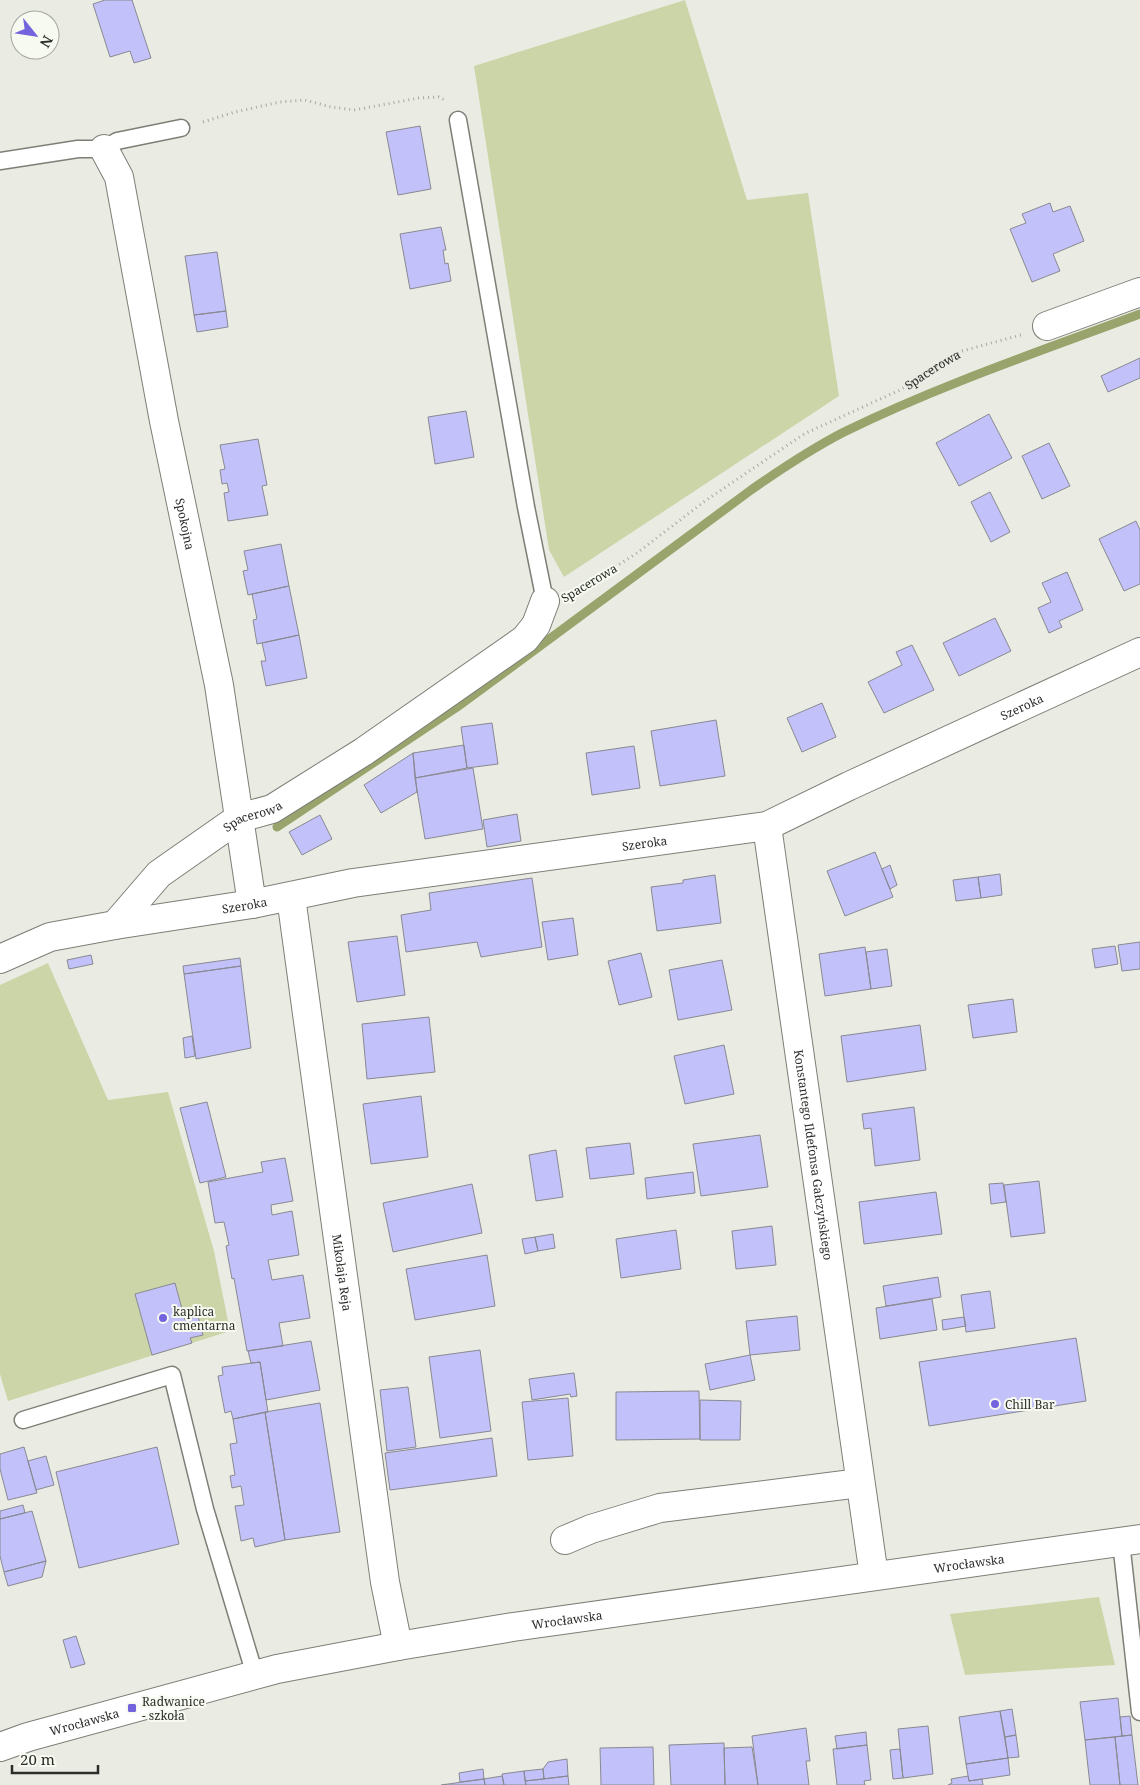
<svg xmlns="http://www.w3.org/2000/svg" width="1140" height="1785" font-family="'Noto Serif',serif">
	<rect width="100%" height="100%" fill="#eaece3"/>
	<!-- green -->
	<path fill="#cbd5a8" d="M685,0L747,200L808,193L839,396L564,577L549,550L474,66Z
		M48,963L108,1100L168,1092L214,1251L230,1331L8,1401L0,1374V985Z
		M1099,1597L1115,1665L965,1675L950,1614Z"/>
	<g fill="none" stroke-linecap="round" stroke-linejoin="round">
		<!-- stream -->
		<path stroke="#98a46b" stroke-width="9" d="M277,827L460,705L751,490C781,469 811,449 844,432C940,385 1041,351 1140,314"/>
	</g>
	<!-- building -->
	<path fill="#c2c1fa" stroke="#898992" d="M105,0H132L151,58L134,63L130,51L110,57L93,4Z
		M420,126L431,189L398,195L386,132Z
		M1050,203L1053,212L1070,206L1084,241L1053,254L1060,271L1032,282L1010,229L1026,223L1022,214Z
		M441,227L446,250H443L445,264L448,263L451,281L410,289L400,234Z
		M217,252L226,311L194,315L185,256Z
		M226,311L228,327L197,332L194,315Z
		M1140,358V378L1108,392L1101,376Z
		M466,411L474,457L435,464L428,417Z
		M989,414L1012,458L959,486L936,443Z
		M258,439L267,485L262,486L268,515L228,521L224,493L229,492L227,483L222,484L220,470L225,469L220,445Z
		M1049,443L1070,486L1042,499L1022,456Z
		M990,492L1010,532L991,542L971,502Z
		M1136,521L1140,530V584L1124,591L1099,539Z
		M281,544L289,586L248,595L243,571L248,570L244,551Z
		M1067,572L1083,610L1059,621L1062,627L1049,633L1038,608L1051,602L1042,583Z
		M289,586L299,635L257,644L253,620L257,619L252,594Z
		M995,618L1011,651L959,676L943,643Z
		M299,635L307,678L266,686L261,661H266L262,643Z
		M912,645L934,690L884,713L868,682L902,665L896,652Z
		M822,703L836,737L802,752L787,718Z
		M716,720L725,776L660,786L651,731Z
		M492,723L498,764L467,768L461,727Z
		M464,745L467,768L415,778L413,753Z
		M634,746L640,788L592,795L586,753Z
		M413,753L417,792L381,813L364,785Z
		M473,768L483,829L425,839L415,778Z
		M517,814L521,841L487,847L483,820Z
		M320,815L332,839L302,855L289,832Z
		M875,852L893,897L845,916L827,871Z
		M890,865L897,885L890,889L882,869Z
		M1000,874L1002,895L981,898L978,877Z
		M715,875L721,923L657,931L651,887L683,883V880Z
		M978,877L981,898L956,901L953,880Z
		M532,878L542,947L481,957L477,942L406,952L401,915L431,910L429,893Z
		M573,918L578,955L548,960L542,922Z
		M397,936L405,995L357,1002L348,942Z
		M1140,942V969L1122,971L1118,945Z
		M1115,946L1118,964L1095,968L1092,949Z
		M865,947L871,989L825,996L819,954Z
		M887,949L892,986L871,989L866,952Z
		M641,953L652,997L619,1005L608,961Z
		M91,955L93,964L69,969L67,960Z
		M240,958L241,966L184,974L183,966Z
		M722,960L732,1010L678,1020L669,970Z
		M241,966L251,1048L196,1059L184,974Z
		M1013,999L1017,1032L973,1038L968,1005Z
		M429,1017L435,1072L367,1079L362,1024Z
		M920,1025L926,1070L847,1082L841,1036Z
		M192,1036L195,1056L185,1058L183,1038Z
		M724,1045L734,1094L685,1104L674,1056Z
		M421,1096L428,1157L371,1164L363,1104Z
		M207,1102L226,1177L200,1183L180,1108Z
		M914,1107L920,1160L875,1166L871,1128L864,1129L862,1114Z
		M760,1135L768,1187L701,1196L693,1144Z
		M630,1143L634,1174L590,1179L586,1148Z
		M556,1150L563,1197L536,1201L529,1155Z
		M285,1158L293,1201L271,1205L272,1215L292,1211L299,1255L268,1260L272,1280L303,1275L310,1318L279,1323L283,1346L247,1351L234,1278L232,1279L226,1246L229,1245L224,1222L215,1223L208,1182L263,1172L261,1162Z
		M693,1172L695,1193L647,1199L645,1178Z
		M1039,1181L1045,1233L1011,1237L1004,1185Z
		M1003,1183L1006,1202L991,1204L989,1184Z
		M472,1184L482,1233L393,1252L383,1203Z
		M936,1192L942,1234L864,1244L859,1202Z
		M772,1226L776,1265L736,1269L732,1231Z
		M676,1230L681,1269L621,1278L616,1239Z
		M553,1234L555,1248L538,1251L535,1237Z
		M535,1237L538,1251L525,1254L522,1239Z
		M487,1255L495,1306L415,1320L406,1269Z
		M938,1277L941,1297L886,1306L883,1286Z
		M175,1283L185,1320L198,1316L203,1335L190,1338L192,1343L152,1355L135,1294Z
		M990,1291L995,1328L966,1332L961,1295Z
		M932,1299L937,1330L880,1339L876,1308Z
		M797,1316L800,1350L750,1355L746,1321Z
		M964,1317L966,1326L943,1330L942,1320Z
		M1076,1338L1086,1401L929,1426L919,1362Z
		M311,1341L320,1390L266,1400L260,1362L251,1363L248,1351Z
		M480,1350L491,1431L440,1438L429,1357Z
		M750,1355L755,1380L710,1390L705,1364Z
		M260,1362L268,1412L233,1419L231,1411L225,1413L218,1376L223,1375L222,1367Z
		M574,1373L577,1396L571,1397L570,1394L532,1400L529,1379Z
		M408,1387L416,1447L387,1451L380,1390Z
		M699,1391L700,1439L616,1440V1392Z
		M568,1398L573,1456L528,1460L522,1402Z
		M700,1400L741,1401L740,1440H700Z
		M320,1403L340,1532L285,1540L265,1412Z
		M265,1412L285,1540L255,1547L253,1538L241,1541L235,1506L244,1505L241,1486L232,1488L230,1476L235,1475L230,1444L237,1443L233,1419Z
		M492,1438L497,1476L390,1490L385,1453Z
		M24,1447L37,1493L8,1500L0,1469V1454Z
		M157,1447L179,1544L79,1568L56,1472Z
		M46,1456L54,1485L36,1490L28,1461Z
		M23,1505L25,1513L0,1519V1511Z
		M32,1511L46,1561L4,1572L0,1556V1519Z
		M46,1561L42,1577L8,1586L4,1572Z
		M76,1636L85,1664L71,1668L63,1640Z
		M1118,1698L1122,1736L1085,1740L1080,1702Z
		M1012,1709L1016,1735L1005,1737L1000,1711Z
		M1000,1711L1008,1758L966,1764L959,1717Z
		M1130,1716L1132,1735L1122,1736L1120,1717Z
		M928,1726L933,1774L903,1778L898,1729Z
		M806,1728L810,1761H806L809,1785H758L752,1736Z
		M866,1732L867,1745L837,1749L835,1736Z
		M1016,1735L1019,1757L1008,1758L1005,1737Z
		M1132,1735L1138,1785H1120L1115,1737Z
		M1115,1737L1120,1785H1090L1085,1740Z
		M724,1743L725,1785H671L669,1745Z
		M867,1745L871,1780L864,1781L865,1785H837L833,1749Z
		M653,1747L654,1785H601L600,1748Z
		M752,1747L758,1785H725L724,1748Z
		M900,1749L903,1778L893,1779L890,1750Z
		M1008,1758L1010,1775L969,1781L966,1764Z
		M567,1759L568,1776L544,1779L543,1769L548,1762Z
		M483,1769L484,1779L460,1782L459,1773Z
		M543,1769L544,1779L525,1781L524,1771Z
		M524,1771L526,1785H504L502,1774Z
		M502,1776L504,1785H485L484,1779Z
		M568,1776L569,1785H526L525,1781Z
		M968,1776L969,1781L982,1779L983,1785H948L952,1783L951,1779Z
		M484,1779L485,1785H441Z"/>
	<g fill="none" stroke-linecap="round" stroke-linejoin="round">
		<defs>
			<path id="lane" d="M458,120L526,507L545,601
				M0,161L78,149H104L117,141L181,128
				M23,1420L172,1375L205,1509L255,1675
				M1121,1542L1140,1712"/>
			<g id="street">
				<path id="s2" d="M104,149L119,177L164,421L219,685L252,904"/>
				<path d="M1047,326L1140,292"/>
				<path id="s3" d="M767,826L874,1576"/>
				<path id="s4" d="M291,897L385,1582L398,1646"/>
				<path id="s5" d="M115,925L252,904L353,883L767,826L849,786L1140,652"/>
				<path id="s6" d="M0,959L50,937L115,925L159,874L239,818L272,809L363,752L525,639L536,625L545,601"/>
				<path d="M565,1540L591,1529L660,1508L860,1483"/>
			</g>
			<g id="primary">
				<path id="s7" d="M0,1747L28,1737L277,1669L398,1646L513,1627L1140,1539"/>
			</g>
		</defs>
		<!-- lane casing -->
		<use href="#lane" stroke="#7d7f77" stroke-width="19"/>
		<!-- street casing -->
		<use href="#street" stroke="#7d7f77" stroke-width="30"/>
		<!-- primary casing -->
		<use href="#primary" stroke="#7d7f77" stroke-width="30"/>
		<!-- path -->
		<g stroke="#a6a8a1" stroke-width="3" stroke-dasharray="1 4" stroke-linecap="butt">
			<path d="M203,122L235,112L280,102L305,100L331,107L354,110L419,98L439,97L446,101"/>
			<path id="s1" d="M573,594L637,553L705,501L804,434L900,390L936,366L962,351L1021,335"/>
		</g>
		<!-- lane -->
		<use href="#lane" stroke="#fff" stroke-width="16"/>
		<!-- street -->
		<use href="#street" stroke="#fff" stroke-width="28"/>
		<!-- primary -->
		<use href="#primary" stroke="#fff" stroke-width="28"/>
	</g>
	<!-- markers -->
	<g fill="#7363dd" stroke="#f7faf0" stroke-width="2">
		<circle cx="163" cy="1318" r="5"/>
		<circle cx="995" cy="1404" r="5"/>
		<rect x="127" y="1703" width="10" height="10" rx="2.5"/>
	</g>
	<g text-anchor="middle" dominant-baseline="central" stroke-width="4" stroke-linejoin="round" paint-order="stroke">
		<!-- street labels -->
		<g font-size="12" fill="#2c2d2a" stroke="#f7faf0">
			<text stroke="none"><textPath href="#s1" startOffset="425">Spacerowa</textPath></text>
			<text stroke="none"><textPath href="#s2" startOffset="385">Spokojna</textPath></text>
			<text transform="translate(589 583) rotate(-31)">Spacerowa</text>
			<text stroke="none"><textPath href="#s5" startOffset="941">Szeroka</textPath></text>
			<text stroke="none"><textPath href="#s6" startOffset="299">Spacerowa</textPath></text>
			<text stroke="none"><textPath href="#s5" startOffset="536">Szeroka</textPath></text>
			<text stroke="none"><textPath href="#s5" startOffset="131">Szeroka</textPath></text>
			<text stroke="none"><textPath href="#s3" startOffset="332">Konstantego Ildefonsa Gałczyńskiego</textPath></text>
			<text stroke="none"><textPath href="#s4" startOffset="379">Mikołaja Reja</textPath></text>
			<text stroke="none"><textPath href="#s7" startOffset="988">Wrocławska</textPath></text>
			<text stroke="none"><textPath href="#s7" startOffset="582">Wrocławska</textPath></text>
			<text stroke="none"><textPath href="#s7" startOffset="88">Wrocławska</textPath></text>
		</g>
		<!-- poi labels -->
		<g font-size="12" fill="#2c2d2a" stroke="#f7faf0" text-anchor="start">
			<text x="173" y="1311">kaplica<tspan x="173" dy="14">cmentarna</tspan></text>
			<text x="1005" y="1404">Chill Bar</text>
			<text x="142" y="1701">Radwanice<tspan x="142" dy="14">- szkoła</tspan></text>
		</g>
	</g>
	<!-- north arrow -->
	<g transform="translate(35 35) rotate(120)"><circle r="24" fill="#f7faf0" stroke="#a6a8a1"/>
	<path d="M0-4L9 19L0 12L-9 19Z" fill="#7363dd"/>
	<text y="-8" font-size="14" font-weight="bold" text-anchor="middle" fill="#2c2d2a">N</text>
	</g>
	<!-- scale -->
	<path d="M12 1765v8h86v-8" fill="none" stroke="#2c2d2a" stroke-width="2.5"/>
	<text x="20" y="1765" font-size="15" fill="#2c2d2a" stroke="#f7faf0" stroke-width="4" paint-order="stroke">20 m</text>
</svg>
